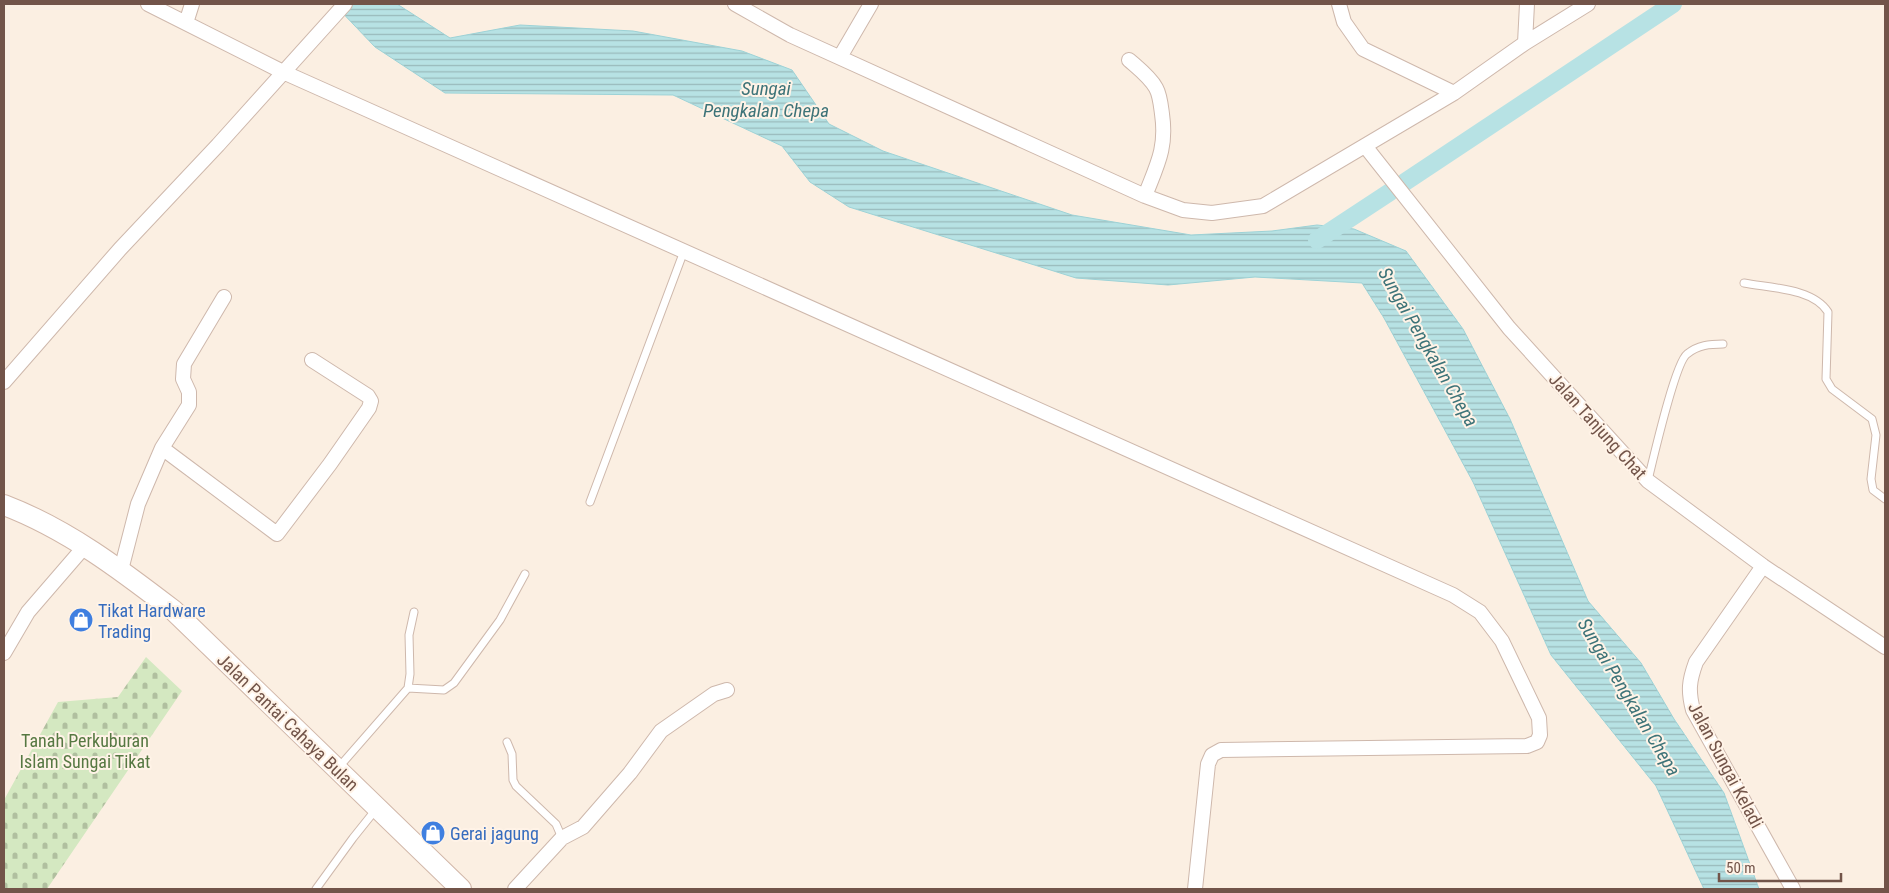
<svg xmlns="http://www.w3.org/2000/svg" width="1889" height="893" font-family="'Roboto Condensed',sans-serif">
	<defs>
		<pattern id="cemetery-stones" width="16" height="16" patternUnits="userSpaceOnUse" patternTransform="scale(1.25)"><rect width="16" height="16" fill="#d4e8c1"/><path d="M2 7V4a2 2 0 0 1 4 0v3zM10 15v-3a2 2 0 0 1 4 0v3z" fill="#b0bf9f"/></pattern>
		<pattern id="water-rules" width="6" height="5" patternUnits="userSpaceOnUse" patternTransform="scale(1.25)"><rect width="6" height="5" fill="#b7e2e4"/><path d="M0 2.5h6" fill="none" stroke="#99babb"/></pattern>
		<pattern id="building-back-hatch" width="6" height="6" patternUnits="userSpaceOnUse" patternTransform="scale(1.25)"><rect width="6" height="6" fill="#f0cbba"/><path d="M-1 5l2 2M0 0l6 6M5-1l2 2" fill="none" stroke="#c7a799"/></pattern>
	</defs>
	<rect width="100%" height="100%" fill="#fbefe2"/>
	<!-- cemetery -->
	<path fill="url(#cemetery-stones)" d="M146,657L182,691L47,889H4V800L58,702L118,697Z"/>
	<!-- water -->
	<path fill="url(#water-rules)" stroke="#9dd2d6" d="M334,4H397L450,38L520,25L633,31L742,51L792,70L829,124L883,151L1072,215L1191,235L1272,231L1317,225L1354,229L1406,251L1463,329L1510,419L1588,601L1641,663L1674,719L1724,793L1759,889H1704L1656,786L1551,655L1473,482L1384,318L1362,283L1255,277L1168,285L1076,278L849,207L810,182L782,146L673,95L445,93L375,47Z"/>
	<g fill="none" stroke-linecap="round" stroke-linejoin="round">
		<!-- canal -->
		<path stroke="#b7e2e4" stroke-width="18" d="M1405,182L1673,4
			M1317,240L1390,192"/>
	</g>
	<!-- building -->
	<path fill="url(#building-back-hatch)" stroke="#e2af9b" d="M432,823L443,832L434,843L424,834Z"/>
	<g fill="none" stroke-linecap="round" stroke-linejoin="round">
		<defs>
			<path id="service" d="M1744,283C1770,288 1813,288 1828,312L1826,379L1832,389L1872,419L1876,435L1871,479L1873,490L1885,499
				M1648,480C1653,460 1675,363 1687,354C1698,345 1710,344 1723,344
				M590,502L684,251
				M408,688L444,690L454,683L500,620L525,574
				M507,742L512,754L513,780L516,786L556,824L562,838
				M339,767L408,688L410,674L409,635L414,612
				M316,889L353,838L377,808"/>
			<path id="minor" d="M148,4L283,72L1453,595L1480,612L1502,641L1539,718L1540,735L1537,742L1527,746L1221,750L1212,755L1208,764L1195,889
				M735,4L790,35L1145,196L1183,210L1212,213L1263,206L1454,93L1525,43L1588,4
				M1339,4L1344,22L1363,49L1454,93
				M186,23L192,4
				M1525,43L1527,4
				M840,57L871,4
				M1129,60C1138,68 1150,77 1156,88C1160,95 1161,106 1162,114C1167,148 1157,165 1145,196
				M1365,146L1509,328L1648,481L1763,566L1885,647
				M4,382L120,249L218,145L345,4
				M162,448L277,534L330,464L369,408L371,401L368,396L312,360
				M1763,566L1696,662C1689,681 1688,691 1693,710L1793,889
				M121,570L138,504L162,448L189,405V392L183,379L184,364L224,297
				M4,653L28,612L85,546
				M515,889L562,838L583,827L630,773L661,731L714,694L727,690"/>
			<path id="secondary" d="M4,505C67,529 121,570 173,610L461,889"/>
		</defs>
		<!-- service casing -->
		<use href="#service" stroke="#ceb8ac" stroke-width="9"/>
		<!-- minor casing -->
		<use href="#minor" stroke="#ceb8ac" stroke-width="16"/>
		<!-- secondary casing -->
		<use href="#secondary" stroke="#d1b7a9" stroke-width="22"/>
		<!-- service -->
		<use href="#service" stroke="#fff" stroke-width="7"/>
		<!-- minor -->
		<use href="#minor" stroke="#fff" stroke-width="14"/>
		<!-- secondary -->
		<use href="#secondary" stroke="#fff" stroke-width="20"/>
	</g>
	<!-- icons -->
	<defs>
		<symbol id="shop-disc" viewBox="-11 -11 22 22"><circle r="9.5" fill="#3f7fe0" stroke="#fff3e7"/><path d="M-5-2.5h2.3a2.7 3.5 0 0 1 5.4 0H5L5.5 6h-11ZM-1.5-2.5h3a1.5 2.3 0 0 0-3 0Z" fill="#fff"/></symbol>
	</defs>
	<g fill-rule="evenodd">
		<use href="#shop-disc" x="67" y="606" width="28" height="28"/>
		<use href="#shop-disc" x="419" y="819" width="28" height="28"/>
	</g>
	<g text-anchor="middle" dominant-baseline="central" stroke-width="4" stroke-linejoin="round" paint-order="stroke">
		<!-- street labels -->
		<g font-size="18" fill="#725449" stroke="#fff3e7">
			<text transform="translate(1598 426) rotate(48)">Jalan Tanjung Chat</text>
			<text transform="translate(288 722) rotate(44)">Jalan Pantai Cahaya Bulan</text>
			<text transform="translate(1726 765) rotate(62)">Jalan Sungai Keladi</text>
		</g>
		<!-- shop labels -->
		<g font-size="18" fill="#366cbe" stroke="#fff3e7" text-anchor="start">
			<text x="98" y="610">Tikat Hardware<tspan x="98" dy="21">Trading</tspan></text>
			<text x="450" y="833">Gerai jagung</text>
		</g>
		<!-- park labels -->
		<g font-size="18" fill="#567842" stroke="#fff3e7">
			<text x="85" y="740">Tanah Perkuburan<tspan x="85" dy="21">Islam Sungai Tikat</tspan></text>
		</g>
		<!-- water labels -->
		<g font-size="19" font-style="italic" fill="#3d7378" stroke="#fff3e7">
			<text x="766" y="88">Sungai<tspan x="766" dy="22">Pengkalan Chepa</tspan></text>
			<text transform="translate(1428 347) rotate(60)">Sungai Pengkalan Chepa</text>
			<text transform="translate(1629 697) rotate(59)">Sungai Pengkalan Chepa</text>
		</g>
	</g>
	<!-- border -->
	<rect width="1889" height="893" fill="none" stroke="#725449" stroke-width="10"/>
	<!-- scale -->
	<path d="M1719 873v8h122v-8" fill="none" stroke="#725449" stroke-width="2.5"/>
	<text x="1726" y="873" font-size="15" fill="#725449" stroke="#fff3e7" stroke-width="4" paint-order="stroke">50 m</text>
</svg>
